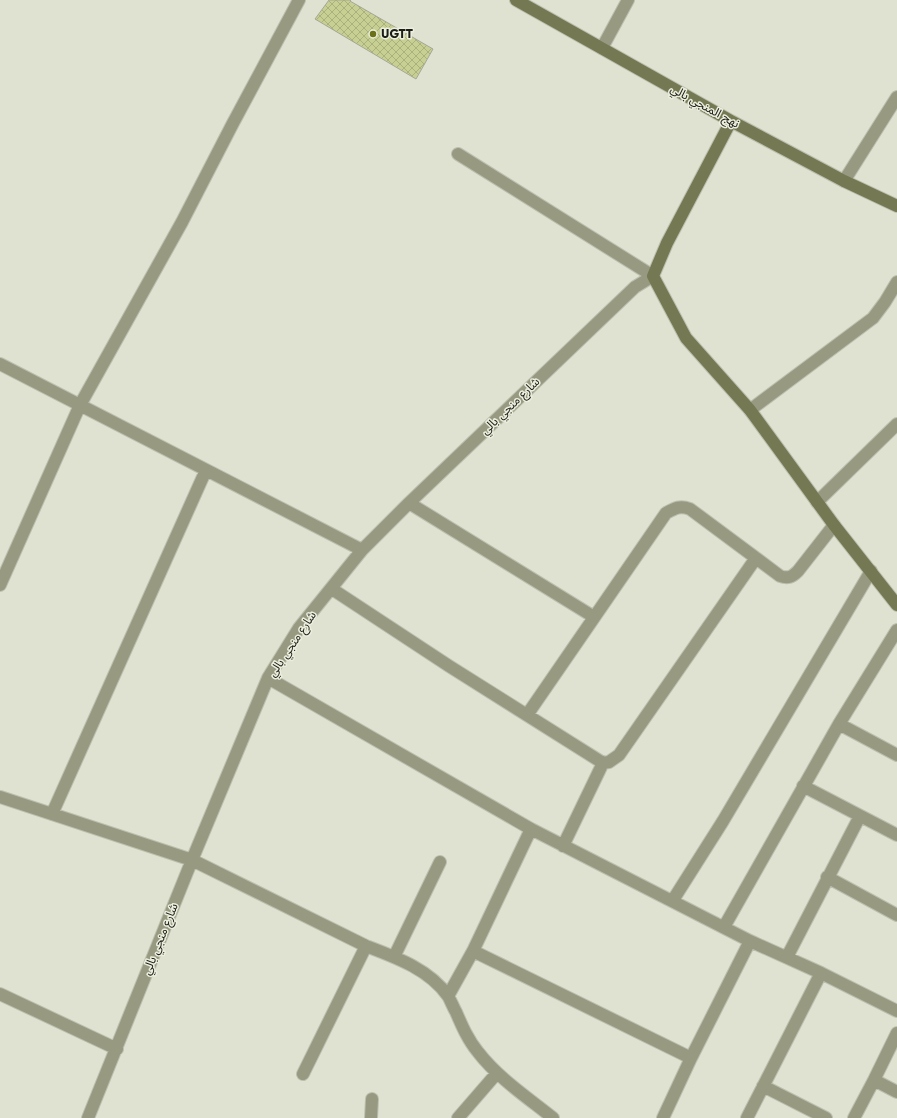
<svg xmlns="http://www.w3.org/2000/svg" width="897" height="1118" font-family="Jost,'Noto Sans Arabic',sans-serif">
	<defs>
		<pattern id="building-cross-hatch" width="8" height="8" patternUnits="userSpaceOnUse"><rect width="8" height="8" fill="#c7cf92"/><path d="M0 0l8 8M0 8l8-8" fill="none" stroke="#aab17d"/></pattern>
	</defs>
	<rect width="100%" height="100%" fill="#dfe2d0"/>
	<!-- building -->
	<path fill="url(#building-cross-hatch)" stroke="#a5a897" d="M329,0H351L350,1L433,49L416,79L315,19Z"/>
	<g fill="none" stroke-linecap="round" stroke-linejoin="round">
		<defs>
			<path id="street" d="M602,48L628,0
				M844,181L897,97
				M0,364L362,550
				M750,410L873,318L885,302L897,282
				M817,502L897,424
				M409,503L594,617
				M0,585L80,405L182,222L232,125L299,0
				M332,589L449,666L603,763L609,762L619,755L756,558
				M268,678L531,829L750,941L821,973L897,1011
				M527,715L666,513C675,508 680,505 690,509L780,576C788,579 792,577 798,571L834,525
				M839,724L897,755
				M803,786L897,835
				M0,797L192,860L366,946C395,957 429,969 448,996C451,1001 453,1007 456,1012C462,1026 468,1040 478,1052C498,1078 528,1098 553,1118
				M52,814L206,470
				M563,846L603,763
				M827,877L897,915
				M673,900L723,821L871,571
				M724,927L839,724L897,630
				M473,951L691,1058
				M394,957L440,862
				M787,957L860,816
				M0,994L117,1049
				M448,996L473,951L531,829
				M303,1074L366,946
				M874,1080L897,1092
				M763,1086L826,1118
				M88,1118L192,860L268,678L299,628L362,550L409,503L635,287L653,276L458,154
				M371,1118L372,1099
				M458,1118L497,1073
				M663,1118L691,1058L750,941
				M747,1118L821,973
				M854,1118L874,1080L897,1033"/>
			<path id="secondary" d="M516,0L731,121L844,181L897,206
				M731,121L667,243L653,276L686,338L750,410L834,525L897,605"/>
		</defs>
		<!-- street casing -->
		<use href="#street" stroke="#bcbfaf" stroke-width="14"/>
		<!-- secondary casing -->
		<use href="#secondary" stroke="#bcbfaf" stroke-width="14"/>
		<!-- street -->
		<use href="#street" stroke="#979a81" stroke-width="12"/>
		<!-- secondary -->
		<use href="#secondary" stroke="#747953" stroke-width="12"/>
	</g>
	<!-- markers -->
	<circle fill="#6a7118" stroke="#ecefdd" stroke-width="1.5" cx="373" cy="34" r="4"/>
	<g text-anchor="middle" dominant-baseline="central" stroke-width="3" stroke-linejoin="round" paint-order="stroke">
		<!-- poi labels -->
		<g font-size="12" font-weight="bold" fill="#1c1d17" stroke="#ecefdd" text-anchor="start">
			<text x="381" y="34">UGTT</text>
		</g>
		<!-- street labels -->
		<g font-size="12" fill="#1c1d17" stroke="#ecefdd">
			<text transform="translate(705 106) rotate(29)">نهج المنجي بالي</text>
			<text transform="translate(510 406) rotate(-44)">شارع منجي بالي</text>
			<text transform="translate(292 644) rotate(-56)">شارع منجي بالي</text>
			<text transform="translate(160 939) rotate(-68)">شارع منجي بالي</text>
		</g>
	</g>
</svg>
